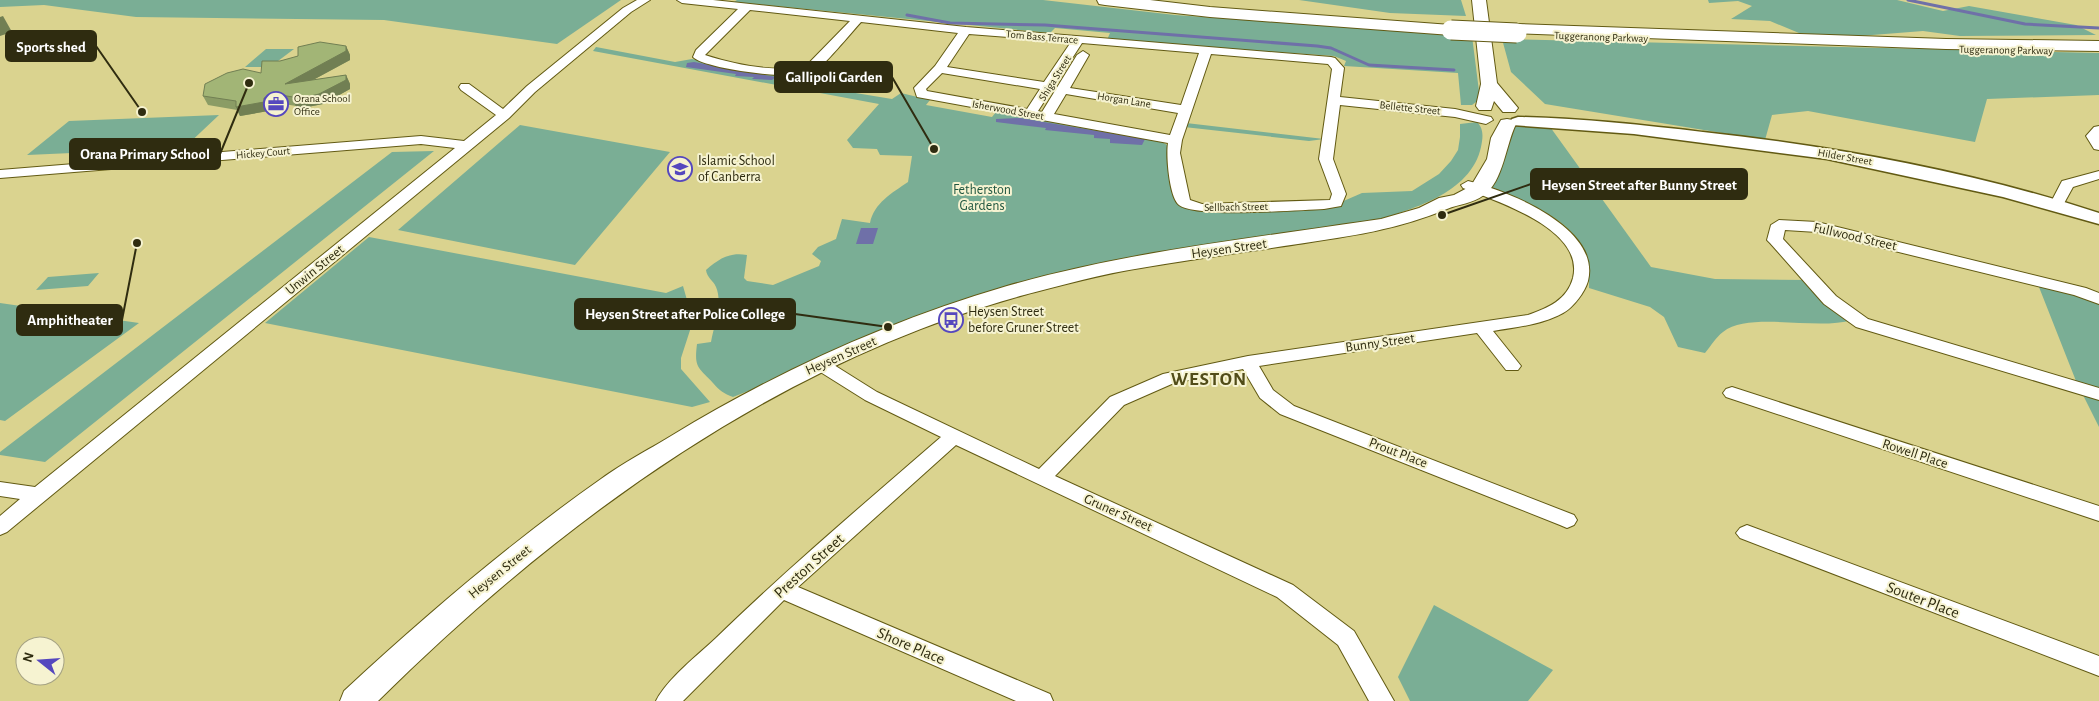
<svg xmlns="http://www.w3.org/2000/svg" width="2099" height="701" font-family="'Alegreya Sans',sans-serif">
	<rect width="100%" height="100%" fill="#dad38f"/>
	<!-- green -->
	<path fill="#7aae95" d="M0,0H621L557,44L384,20L136,17L44,5L0,7Z
		M737,0H1043L1175,15L1472,36L1480,99L1472,105H1461L1458,73L1344,66L1346,61L1334,56L1107,40L1110,33L1055,28L1050,33L734,2Z
		M1299,0H1461L1466,16L1390,13Z
		M1708,0H1897L1943,11L1969,6L2076,25L2096,35L1960,36L1923,31L1847,37L1799,33L1770,21L1731,19L1752,6L1738,1L1709,3Z
		M1502,39L2099,53V95L1987,99L1975,142L1808,111L1772,115L1765,140L1545,104L1511,72Z
		M596,47L675,62L692,59L784,76L800,77L801,84L892,99L901,93L930,100L926,105L992,117L996,112L1159,140L1167,145L1189,208L1339,203L1362,193L1412,191L1439,174L1451,161L1458,150L1460,137V124L1477,122C1484,129 1483,137 1481,147C1471,194 1410,210 1370,222L1014,285L733,397C724,394 719,390 713,383C698,367 694,368 697,344L711,342C714,325 723,303 716,287C713,280 707,278 706,270C719,259 729,252 747,255L744,278L747,281L773,285L819,266L821,261L812,254L818,247L836,239L842,219L870,223C874,203 892,193 908,182L912,156L880,155L877,149L853,148L847,140L879,104L593,51Z
		M266,49H294L270,67H245Z
		M219,115L184,148L27,155L69,121Z
		M1186,123L1324,139L1309,141L1184,127Z
		M1548,124L1651,267L1715,279L1808,280L1852,320C1816,331 1750,311 1723,332C1716,337 1711,346 1705,353L1678,347L1664,317L1650,307L1589,288C1589,277 1590,264 1586,253C1570,218 1526,202 1493,190L1489,184L1507,125Z
		M520,125L670,152L575,265L398,230Z
		M434,151L45,462L0,455V452L392,152Z
		M369,237L666,293L683,286L693,321L681,358V369L710,402L692,407L265,323Z
		M99,273L88,286L36,290L48,277Z
		M2037,282L2099,301V427L2076,381Z
		M0,304V303L139,323L5,421L0,420Z
		M1434,605L1553,670L1528,701H1410L1398,677Z"/>
	<!-- water -->
	<path fill="#6f70a8" d="M694,62L776,77L772,80L752,79L754,77L735,76L736,74L686,67L687,63Z
		M1020,118L1145,139L1142,145L1110,143V139L1094,138V135L1045,130L1046,128L996,122V119Z
		M861,228H878L873,244H856Z"/>
	<g fill="none" stroke-linecap="round" stroke-linejoin="round">
		<!-- stream -->
		<path stroke="#6f70a8" stroke-width="3" d="M1908,0L2025,24L2099,28
			M907,15L950,23L1045,25L1317,46L1331,48L1369,65L1454,70"/>
		<defs>
			<path id="minor" d="M637,0H650L631,12L535,92L509,118L7,532L0,535V516L20,499L0,496V482L35,487L455,148L421,144L0,178V170L421,136L464,141L496,115L461,90L459,87L461,84H469L503,109L527,86L623,8Z
				M677,0H713L966,27L1331,57L1335,58L1344,68L1340,97L1455,109L1491,117L1493,120L1486,124L1455,117L1340,105L1333,159L1346,194L1341,206L1324,209C1299,210 1195,218 1179,205C1169,197 1166,155 1168,143L917,97L914,88L935,66L958,33L861,22C851,33 823,67 813,73C798,81 704,69 693,57L696,50L738,9L682,3ZM750,10L850,21L805,67C773,72 736,65 705,55ZM969,34L1071,42L1044,82L947,67ZM1082,43L1199,53L1181,105L1070,88L1089,55L1083,51L1077,55L1042,112L1038,111ZM1211,54L1328,64L1332,69L1319,159L1332,194L1330,200L1202,204L1190,200L1180,153L1182,140ZM942,73L1040,89L1027,109L927,91L926,89ZM1066,94L1178,113L1170,135L1054,114Z
				M2099,126V150L2094,149L2086,136L2094,127Z
				M2099,171V179L2073,187L2062,207H2052L2050,204L2062,181Z
				M1468,181C1509,191 1601,228 1588,281C1585,292 1573,308 1563,313C1541,325 1517,327 1493,331L1521,366L1518,370H1506L1477,333L1259,366L1273,390L1294,406L1574,515L1577,520L1574,525L1567,528L1560,525L1280,414L1260,398L1243,369L1174,383L1124,405L1055,476L1293,585L1354,631L1394,701H1369L1338,645L1277,597L956,445L798,587L1050,694L1053,701H1016L784,600L683,701H656C667,679 698,655 716,638C788,568 865,503 941,437L865,400L814,368L811,364L814,360H826L877,392L1039,469L1110,397L1163,374L1248,356L1528,315C1548,308 1567,300 1573,278C1585,229 1496,201 1463,188L1461,185Z
				M1779,220L1817,222L2086,288L2099,293V304L2074,295L1817,232L1785,230L1783,239L1836,296L1868,319L2099,388V400L1856,327L1824,304L1770,243L1767,240L1771,225Z
				M1732,387L2099,506V521L1726,397L1723,393L1726,389Z
				M1747,525L2099,656V676L1740,538L1736,533L1740,528Z"/>
			<path id="tertiary" d="M1518,117C1580,118 1641,125 1703,132C1833,146 1974,172 2099,213V224L2003,197L1827,159L1634,134L1512,125L1510,122L1512,119Z"/>
			<path id="secondary" d="M1472,0H1486L1497,83L1518,108L1515,112H1503L1494,101L1491,110H1479L1476,106L1481,84Z
				M1507,119L1513,120L1516,124C1506,144 1503,182 1484,195C1472,204 1459,204 1447,209C1396,230 1352,236 1298,244C1246,252 1193,259 1141,268C1102,274 1062,285 1024,295C775,363 559,522 378,701H340L344,691C426,615 510,543 601,479C623,463 648,450 671,436C776,372 888,321 1007,286C1129,251 1255,238 1381,219L1419,208L1439,198L1454,195L1471,186L1487,159L1491,138L1501,120Z"/>
			<path id="motorway" d="M1097,0H1150L1210,7L1451,25L1457,26L1460,30L1457,34L1451,35L1210,17L1105,5L1099,4Z
				M1516,24L1946,39L2099,41V51L1946,49L1510,33L1507,29L1510,25Z"/>
		</defs>
		<!-- minor casing -->
		<use href="#minor" stroke="#625a13" stroke-width="2"/>
		<!-- tertiary casing -->
		<use href="#tertiary" stroke="#625a13" stroke-width="3"/>
		<!-- secondary casing -->
		<use href="#secondary" stroke="#625a13" stroke-width="2"/>
		<!-- motorway casing -->
		<use href="#motorway" stroke="#625a13" stroke-width="2"/>
		<!-- minor -->
		<use href="#minor" fill="#fff" fill-rule="evenodd"/>
		<!-- tertiary -->
		<use href="#tertiary" fill="#fff" fill-rule="evenodd"/>
		<!-- secondary -->
		<use href="#secondary" fill="#fff" fill-rule="evenodd"/>
		<!-- motorway -->
		<use href="#motorway" fill="#fff" fill-rule="evenodd"/>
		<defs>
			<path id="motorway-bridge" d="M1451,30L1517,33"/>
		</defs>
		<!-- motorway-bridge casing -->
		<use href="#motorway-bridge" stroke="#625a13" stroke-width="21" stroke-linecap="butt"/>
		<!-- motorway-bridge -->
		<use href="#motorway-bridge" stroke="#fff" stroke-width="19"/>
	</g>
	<!-- wall -->
	<path fill="#8b9c65" d="M346,46L350,55V60L313,80L346,75L350,84V89L323,104L297,109L296,106L278,103L279,105L268,107V111L240,116L237,110L208,105L203,96L261,73L280,61Z"/>
	<!-- shaded-wall -->
	<path fill="#717f53" d="M3,16L12,32L0,36V17Z
		M346,46L350,55V60L289,93L285,84Z
		M346,75L350,84V89L323,104L297,109L293,100Z
		M274,94L279,105L268,107V111L240,116L236,107L264,98Z"/>
	<!-- building -->
	<path fill="#a2b576" stroke="#717f53" d="M320,42L346,46V51L285,84L346,75V80L319,94L293,100V97L274,94L275,96L264,98V102L236,107V101L203,96L205,84L227,73L243,69L261,73L262,61H280L298,56V47Z"/>
	<!-- icons -->
	<defs>
		<symbol id="office-ring" viewBox="-11 -11 22 22"><circle r="9.5" fill="#f6f3d1" stroke="#5547be" stroke-width="1.5"/><path d="M-6-3h4V-5.5h4V-3h4V5H-6ZM-1-4.5V-3h2v-1.5ZM-6 0V1H6V0Z" fill="#5547be"/></symbol>
		<symbol id="school-ring" viewBox="-11 -11 22 22"><circle r="9.5" fill="#f6f3d1" stroke="#5547be" stroke-width="1.5"/><path d="M0-5L7-2L0 1L-7-2ZM-4 1L0 2.5L4 1V4Q0 6-4 4Z" fill="#5547be"/></symbol>
		<symbol id="bus-ring" viewBox="-11 -11 22 22"><circle r="9.5" fill="#f6f3d1" stroke="#5547be" stroke-width="1.5"/><path d="M-5-6H5V4H4V6H2V4H-2V6H-4V4H-5ZM-3.5-4V0h7V-4ZM-3.5 1.2v1.5H-2V1.2ZM2 1.2v1.5H3.5V1.2Z" fill="#5547be"/></symbol>
	</defs>
	<g fill-rule="evenodd">
		<use href="#office-ring" x="262" y="90" width="28" height="28"/>
		<use href="#school-ring" x="666" y="155" width="28" height="28"/>
		<use href="#bus-ring" x="937" y="306" width="28" height="28"/>
	</g>
	<g text-anchor="middle" dominant-baseline="central" stroke-width="4" stroke-linejoin="round" paint-order="stroke">
		<!-- far-street labels -->
		<g font-size="11" fill="#2f2c10" stroke="#f6f3d1">
			<text transform="translate(1042 37) rotate(5)">Tom Bass Terrace</text>
			<text transform="translate(1601 37) rotate(2)">Tuggeranong Parkway</text>
			<text transform="translate(2006 50) rotate(1)">Tuggeranong Parkway</text>
			<text transform="translate(1055 78) rotate(-58)">Shiga Street</text>
			<text transform="translate(1124 100) rotate(9)">Horgan Lane</text>
			<text transform="translate(1410 108) rotate(6)">Bellette Street</text>
			<text transform="translate(1008 110) rotate(10)">Isherwood Street</text>
			<text transform="translate(263 153) rotate(-5)">Hickey Court</text>
			<text transform="translate(1845 157) rotate(10)">Hilder Street</text>
			<text transform="translate(1236 207) rotate(-1)">Sellbach Street</text>
		</g>
		<!-- far-poi labels -->
		<g font-size="11" fill="#2f2c10" stroke="#f6f3d1" text-anchor="start">
			<text x="294" y="98">Orana School<tspan x="294" dy="13">Office</tspan></text>
		</g>
		<!-- poi labels -->
		<g font-size="14" fill="#2f2c10" stroke="#f6f3d1" text-anchor="start">
			<text x="698" y="161">Islamic School<tspan x="698" dy="16">of Canberra</tspan></text>
			<text x="968" y="312">Heysen Street<tspan x="968" dy="16">before Gruner Street</tspan></text>
		</g>
		<!-- park labels -->
		<g font-size="14" fill="#1f563f" stroke="#f6f3d1">
			<text x="982" y="190">Fetherston<tspan x="982" dy="16">Gardens</tspan></text>
		</g>
		<!-- street labels -->
		<g font-size="14" fill="#2f2c10" stroke="#f6f3d1">
			<text transform="translate(1855 237) rotate(13)">Fullwood Street</text>
			<text transform="translate(1229 249) rotate(-8)">Heysen Street</text>
			<text transform="translate(315 270) rotate(-39)">Unwin Street</text>
			<text transform="translate(1380 343) rotate(-8)">Bunny Street</text>
			<text transform="translate(841 356) rotate(-24)">Heysen Street</text>
			<text transform="translate(1398 453) rotate(21)">Prout Place</text>
			<text transform="translate(1915 454) rotate(18)">Rowell Place</text>
			<text transform="translate(1118 513) rotate(24)">Gruner Street</text>
			<text transform="translate(500 572) rotate(-39)">Heysen Street</text>
		</g>
		<!-- near-street labels -->
		<g font-size="16" fill="#2f2c10" stroke="#f6f3d1">
			<text transform="translate(809 566) rotate(-42)">Preston Street</text>
			<text transform="translate(1923 600) rotate(21)">Souter Place</text>
			<text transform="translate(911 646) rotate(23)">Shore Place</text>
		</g>
		<!-- district labels -->
		<g font-size="19" font-weight="bold" letter-spacing="1" fill="#514c18" stroke="#f6f3d1">
			<text x="1209" y="379">WESTON</text>
		</g>
	</g>
	<!-- callouts -->
	<path fill="none" stroke="#2f2c10" stroke-width="2" d="M142 112L96 46M934 149L892 77M249 83L220 154M1442 215L1531 184M888 327L795 314M137 243L122 320"/>
	<g fill="#2f2c10" stroke="#f6f3d1" stroke-width="2">
		<circle cx="142" cy="112" r="5"/>
		<circle cx="934" cy="149" r="5"/>
		<circle cx="249" cy="83" r="5"/>
		<circle cx="1442" cy="215" r="5"/>
		<circle cx="888" cy="327" r="5"/>
		<circle cx="137" cy="243" r="5"/>
	</g>
	<g fill="#2f2c10" stroke="#2f2c10" stroke-width="2">
		<rect x="6" y="31" width="90" height="30" rx="5"/>
		<rect x="775" y="62" width="117" height="30" rx="5"/>
		<rect x="70" y="139" width="150" height="30" rx="5"/>
		<rect x="1531" y="169" width="216" height="30" rx="5"/>
		<rect x="575" y="299" width="220" height="30" rx="5"/>
		<rect x="17" y="305" width="105" height="30" rx="5"/>
	</g>
	<g font-size="15" text-anchor="middle" font-weight="bold" fill="#fff">
		<text x="51" y="52">Sports shed</text>
		<text x="834" y="82">Gallipoli Garden</text>
		<text x="145" y="159">Orana Primary School</text>
		<text x="1639" y="190">Heysen Street after Bunny Street</text>
		<text x="685" y="319">Heysen Street after Police College</text>
		<text x="70" y="325">Amphitheater</text>
	</g>
	<!-- north arrow -->
	<g transform="translate(40 661) rotate(287)"><circle r="24" fill="#f6f3d1" stroke="#a6a384"/>
	<path d="M0-4L9 19L0 12L-9 19Z" fill="#5547be"/>
	<text y="-8" font-size="14" font-weight="bold" text-anchor="middle" fill="#2f2c10">N</text>
	</g>
</svg>
